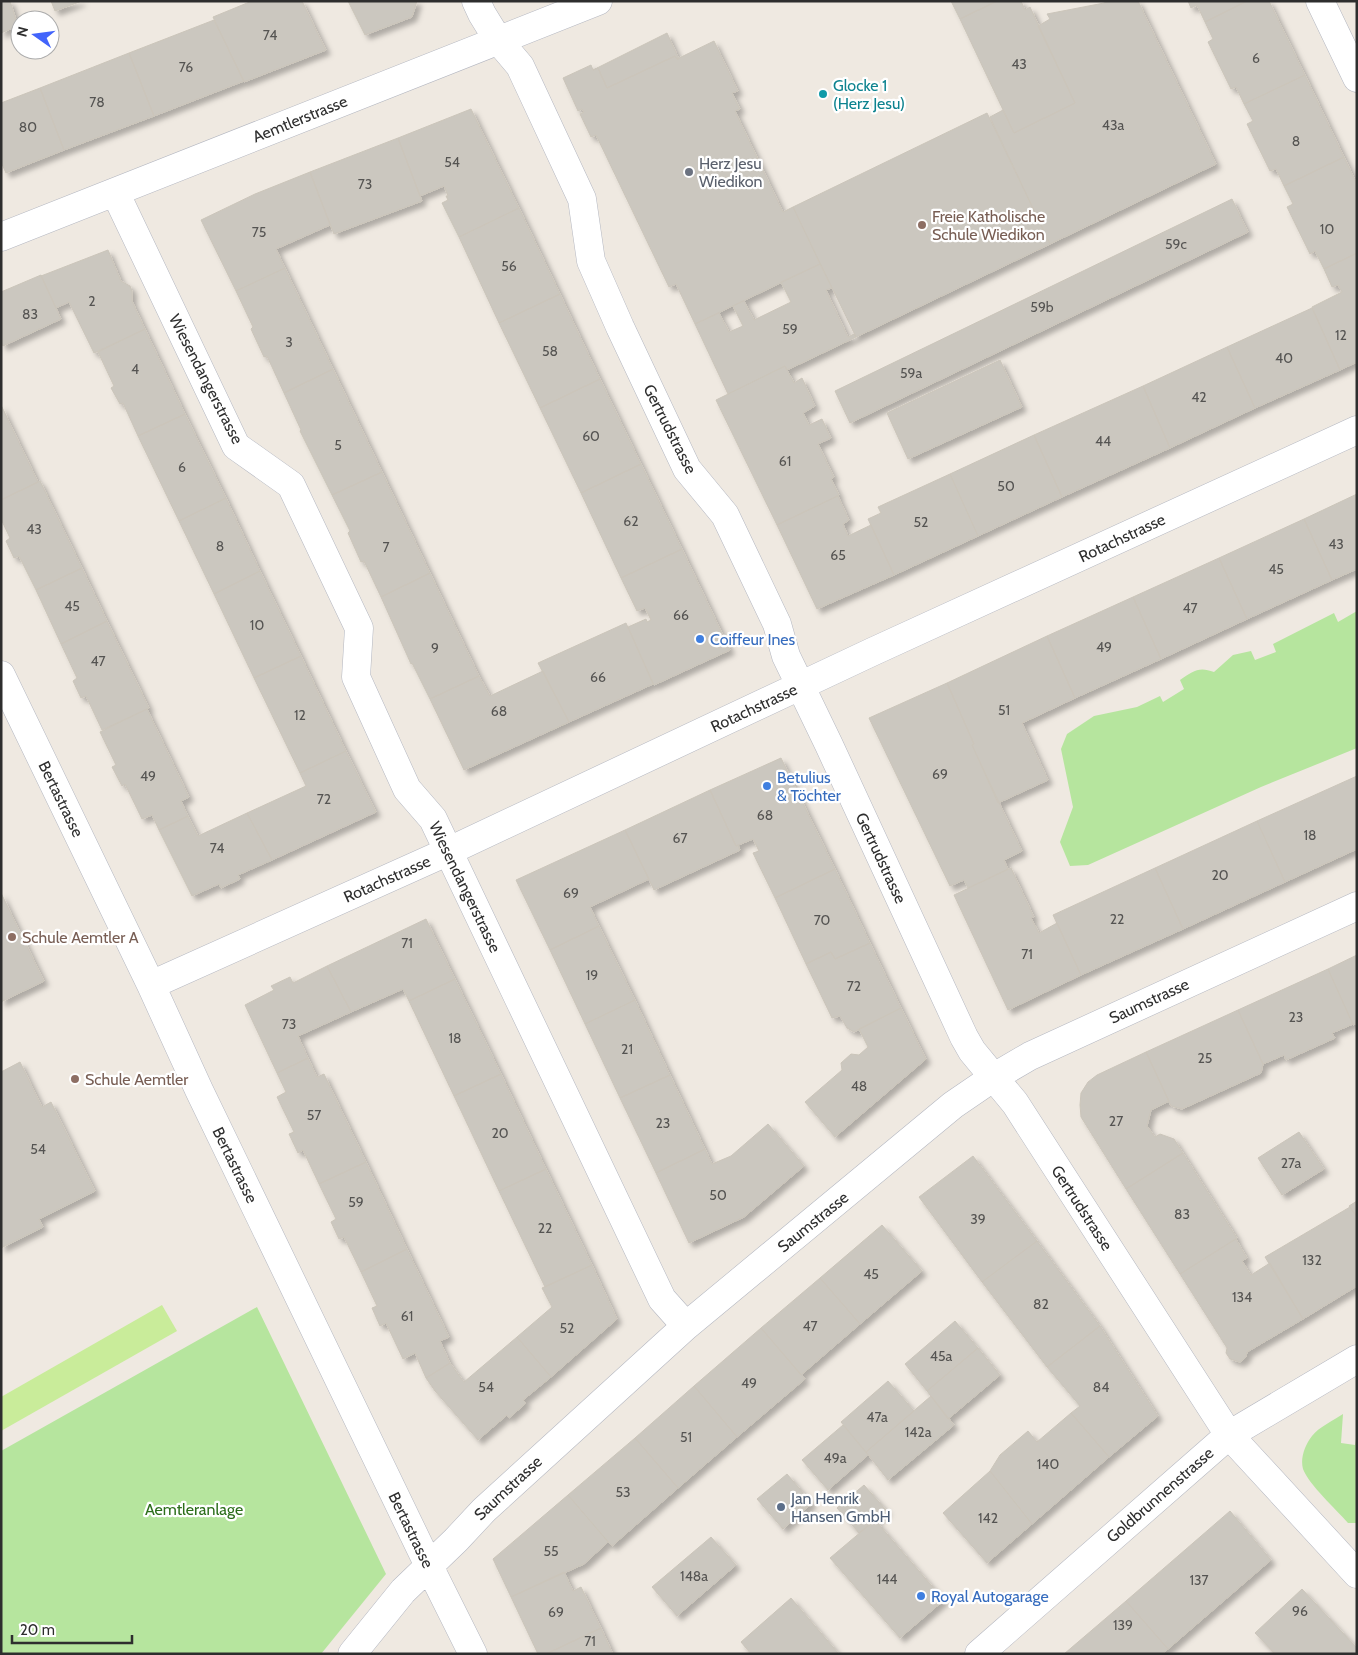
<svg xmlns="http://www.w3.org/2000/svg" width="1358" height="1655" font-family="Cabin,sans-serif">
	<defs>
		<filter id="shadow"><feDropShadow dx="4.5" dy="4.5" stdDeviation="2.5" flood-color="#0004"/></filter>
	</defs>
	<rect width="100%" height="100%" fill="#efe9e1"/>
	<!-- green -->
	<path fill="#b6e59e" d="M1357,611V748L1261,787L1088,865L1070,866L1060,842L1073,807L1061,749L1067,734L1094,716L1137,707L1160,696L1163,702L1184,689L1180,680C1193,671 1199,666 1214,672L1233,655L1251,651L1255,660L1276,652L1273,644L1334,613L1338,622Z
		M257,1307L386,1574L321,1654H1V1451Z
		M1343,1414L1341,1443L1355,1445L1357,1433V1523H1348C1336,1509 1309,1485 1303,1469C1300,1458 1305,1445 1312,1436C1319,1427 1334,1420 1343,1414Z"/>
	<!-- pitch -->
	<path fill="#c9ec9a" d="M162,1305L177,1331L1,1431V1397Z"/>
	<!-- building -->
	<path fill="#cbc7bf" stroke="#cbc5ba" filter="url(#shadow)" d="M1,1H10L18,26L1,33Z
		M51,1H82L55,11Z
		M252,1H302L326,50L244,82L213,17Z
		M348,1H417L412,17L365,35Z
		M951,1H997L960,19Z
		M997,1H1021L1025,10L1030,7L1075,103L1014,133L960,19Z
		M1108,1H1138L1216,164L1050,244L990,117L1003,110L1014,133L1075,103L1038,26L1050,19L1047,14L1104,3Z
		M1188,1H1247L1205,22L1197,5L1191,8Z
		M1247,1H1269L1305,75L1244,104L1236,87L1231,89L1208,42L1213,39L1205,22Z
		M214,20L244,81L154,116L129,53Z
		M667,33L679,59H677L675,56L607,88L598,68L593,70Z
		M714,41L738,91L732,93L740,109L735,111L783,212L793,207L820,264L695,324L676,284L669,287L596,135L591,137L580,114L584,112L582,109L578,111L563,78L591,65L593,70L598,68L607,88L675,56L677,59Z
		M129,53L154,116L64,150L40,88Z
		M1305,75L1344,157L1284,186L1276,169L1270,171L1247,124L1253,121L1244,104Z
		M40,88L64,150L6,173L1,162V103Z
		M471,109L519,208L459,237L442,203L448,200L446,196H448L444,186L420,196L398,138Z
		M987,113L1050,244L856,337L793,207Z
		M398,138L422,201L334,234L310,172Z
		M1344,157L1357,184V253L1324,269L1315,251L1310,254L1287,207L1293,204L1284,186Z
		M310,172L330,225L276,249L285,268L236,291L201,220L255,194Z
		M1232,199L1248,232L850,423L835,391Z
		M519,208L560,294L499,323L459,237Z
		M108,250L121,281L130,286L132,291V301L145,329L94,353L69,302L56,308L41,276Z
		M1357,253V362L1340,370L1312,307L1342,292L1338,285L1332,287L1324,269Z
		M820,264L832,288L826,290L848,337L854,334L856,337L787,370L785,366L728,394L695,324L719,313L729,332L743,326L733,306L744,301L754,320L791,302L781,282Z
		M285,268L333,369L284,393L267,356L264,357L251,329L253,327L236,291Z
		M41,275L61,319L3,346L1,342V292Z
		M560,294L600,379L540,408L499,323Z
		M1312,308L1340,370L1255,408L1227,347Z
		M145,329L185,414L138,436L123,403L120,404L111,388L114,386L98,352Z
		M1227,347L1255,408L1170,448L1143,386Z
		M1000,360L1022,407L908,459L887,413Z
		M785,366L794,383L802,378L815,406L803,413L809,425L822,419L831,438L818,444L834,477L831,479L839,495L777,525L716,400Z
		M333,369L382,472L332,495L300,431L301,430L284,393Z
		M600,379L641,464L581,493L540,408Z
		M1143,386L1170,448L1062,497L1034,435Z
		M1,405L38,482L1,500Z
		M185,414L226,498L179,521L138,436Z
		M1034,435L1062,497L978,536L950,474Z
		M641,464L682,549L621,578L581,493Z
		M382,472L430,573L381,597L364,561L361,562L348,533L350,531L332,495Z
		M950,474L978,536L894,575L868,519L881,513L878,507Z
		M40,481L82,568L36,590L19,556L14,558L6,541L10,538L1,519V500Z
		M1357,494V569L1332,580L1304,519Z
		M838,496L849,520L843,524L848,536L871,525L894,575L817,609L777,525Z
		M226,498L260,571L214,594L179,521Z
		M1304,519L1332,580L1247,619L1219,558Z
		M682,549L730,650L654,685L628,627L646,619L647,622L651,620L645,608L637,611L621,578Z
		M1219,558L1247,619L1161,659L1133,597Z
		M82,568L107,621L61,644L36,590Z
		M260,571L301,656L254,678L214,594Z
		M430,573L479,676L430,699L412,663L411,664L381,597Z
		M1133,597L1161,659L1075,698L1047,636Z
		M107,621L149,708L102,730L86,696L81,698L73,681L77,678L61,644Z
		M626,623L653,684L569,722L538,663Z
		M1047,636L1075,698L1022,723L1048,780L998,803L972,745L974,744L947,683Z
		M301,656L346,751L300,773L254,678Z
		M543,671L569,722L464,770L430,699L479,676L490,696Z
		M947,683L974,744L972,745L1022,851L1004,860L1008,869L968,888L964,880L950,886L869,718Z
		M147,709L189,797L181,801L188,816L159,830L152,815L142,819L125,784L122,786L112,767L116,765L100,732Z
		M346,751L376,812L272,860L247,813L306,786L300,773Z
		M781,758L835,869L775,898L753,853L759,851L753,839L736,846L710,790Z
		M1357,776V849L1285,882L1257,821Z
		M710,790L736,846L738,845L740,850L654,890L625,830Z
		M247,813L272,860L238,875L240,879L221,888L219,884L192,896L159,830L188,816L198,836Z
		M1257,821L1285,882L1183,929L1155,868Z
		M625,830L649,879L590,907L599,926L550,950L516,880Z
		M1011,868L1034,917L1031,918L1039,933L1057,923L1081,975L1008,1010L954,895Z
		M1155,868L1183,929L1081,975L1053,915Z
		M835,869L870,943L835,959L831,952L806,964L775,898Z
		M1,893L44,981L1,1002Z
		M426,919L455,979L409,1001L403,989L351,1012L327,966Z
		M599,926L635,1000L585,1024L550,950Z
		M870,943L901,1008L854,1032L847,1028L840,1016L832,1018L806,964L831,952L835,959Z
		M1357,955V1023L1353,1025L1328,969Z
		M327,966L351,1012L298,1036L308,1058L277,1073L245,1005L274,990L271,986L290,977L293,983Z
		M1328,969L1353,1024L1332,1033L1335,1038L1286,1060L1284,1055L1263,1064L1238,1010Z
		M455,979L501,1074L454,1096L409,1001Z
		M635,1000L670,1075L620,1098L585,1024Z
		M901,1008L926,1059L835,1137L805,1102L842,1070L841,1063L851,1054L859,1055L868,1047L859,1029Z
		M1238,1010L1263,1064L1261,1073L1182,1109L1171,1106L1146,1052Z
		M1146,1052L1169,1101L1151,1110L1147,1126L1155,1137L1160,1134L1174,1139L1183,1153L1126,1189L1081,1117L1080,1105L1081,1093L1088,1082L1097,1075Z
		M308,1058L317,1077L324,1074L366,1162L319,1184L303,1150L298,1153L289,1134L294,1132L277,1097L286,1092L277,1073Z
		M20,1062L42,1107L51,1102L95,1191L39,1219L43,1227L1,1248V1072Z
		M501,1074L546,1169L499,1191L454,1096Z
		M670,1075L705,1149L656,1173L620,1098Z
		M768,1124L804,1166L744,1217L689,1243L656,1173L705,1149L712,1164L731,1156Z
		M1299,1132L1324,1169L1282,1195L1258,1158Z
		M1183,1153L1237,1238L1180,1274L1126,1189Z
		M973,1156L1037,1241L982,1282L919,1197Z
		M366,1162L407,1249L361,1272L344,1237L339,1239L331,1222L336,1219L319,1184Z
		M546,1169L592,1265L545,1287L499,1191Z
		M1357,1201V1217L1349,1206Z
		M1350,1207L1357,1217V1286L1303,1319L1265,1257Z
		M882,1225L922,1271L860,1324L820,1278Z
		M1236,1239L1247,1258L1242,1261L1251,1275L1270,1263L1303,1319L1247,1352L1246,1357L1240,1362L1230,1359L1226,1353L1227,1348L1180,1274Z
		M1037,1241L1100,1326L1047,1367L982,1282Z
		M407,1249L449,1337L440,1341L450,1363L426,1378L415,1353L403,1359L386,1323L380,1326L372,1308L377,1306L361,1272Z
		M592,1265L617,1319L551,1377L517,1337L552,1307L542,1288Z
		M820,1278L860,1324L801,1375L761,1328Z
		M955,1321L978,1348L927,1391L905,1364Z
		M1100,1326L1158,1416L1109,1457L1071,1413L1080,1406L1047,1367Z
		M761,1328L805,1379L737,1437L694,1386Z
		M517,1337L551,1377L523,1400L526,1403L509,1418L507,1415L478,1440L435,1391L426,1378L450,1363L464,1382Z
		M978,1348L1000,1375L948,1419L927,1391Z
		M888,1381L914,1411L866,1452L841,1422Z
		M694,1386L737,1437L678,1488L635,1438Z
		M931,1396L954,1425L888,1480L866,1452Z
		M1071,1413L1109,1457L1032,1524L990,1471L1000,1455L1028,1431L1037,1442Z
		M843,1425L868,1455L828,1490L802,1460Z
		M635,1438L678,1488L612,1546L568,1495Z
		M990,1471L1032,1524L987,1563L943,1513Z
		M787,1474L812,1503L783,1529L757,1499Z
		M864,1485L887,1511L859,1533L837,1508Z
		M568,1495L608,1542L584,1564L511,1597L493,1559Z
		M1230,1511L1271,1560L1168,1649L1126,1601Z
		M875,1520L944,1600L900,1638L830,1558Z
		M711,1537L736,1565L677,1616L652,1587Z
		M564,1572L573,1591L581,1587L601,1628L546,1654H538L511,1597Z
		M1302,1589L1357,1648V1654H1275L1255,1633Z
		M791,1598L839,1654H751L741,1642Z
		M1126,1601L1168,1649L1162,1654H1064Z
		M601,1628L613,1654H546Z"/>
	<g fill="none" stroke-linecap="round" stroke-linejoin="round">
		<defs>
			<path id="minor" d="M476,1L482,14L498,40L520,66L582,199L591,261L620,327L687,469L725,515L777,624L786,656L829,745L964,1037L972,1051L1015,1103L1229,1435L1357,1574
				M1320,1L1357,78
				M115,192L236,446L291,485L359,628L356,677L407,789L433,819L662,1299L686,1326
				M1,237L598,1
				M1,675L151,985L199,1090L429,1566L473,1654
				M151,985L449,851L872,652L1357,430
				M352,1654L403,1591L456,1540L484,1510L686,1326L953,1105L994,1077L1030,1056L1357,906
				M979,1654L1229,1435L1357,1359"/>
		</defs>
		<!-- minor casing -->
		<use href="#minor" stroke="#b4b7c1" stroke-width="29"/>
		<!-- minor -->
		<use href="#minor" stroke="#fff" stroke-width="28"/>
	</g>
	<!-- markers -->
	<circle fill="#0f9aa8" stroke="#fff" stroke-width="2" cx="823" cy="94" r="5"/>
	<circle fill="#6b7280" stroke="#fff" stroke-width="2" cx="689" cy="172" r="5"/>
	<g fill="#8d6e63" stroke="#fff" stroke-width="2">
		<circle cx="922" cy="225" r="5"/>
		<circle cx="12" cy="937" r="5"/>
		<circle cx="75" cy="1079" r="5"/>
	</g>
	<g fill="#3f7fe0" stroke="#fff" stroke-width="2">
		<circle cx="700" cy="639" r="5"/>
		<circle cx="767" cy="786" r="5"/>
		<circle cx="921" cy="1596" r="5"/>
	</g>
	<circle fill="#5c6f8a" stroke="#fff" stroke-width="2" cx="781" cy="1507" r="5"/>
	<g text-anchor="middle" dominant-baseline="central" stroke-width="4.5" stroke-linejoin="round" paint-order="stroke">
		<!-- number labels -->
		<g font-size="14" fill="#555452">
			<text x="270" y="35">74</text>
			<text x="1256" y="58">6</text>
			<text x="1019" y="64">43</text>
			<text x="186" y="67">76</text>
			<text x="97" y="102">78</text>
			<text x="1113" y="125">43a</text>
			<text x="28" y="127">80</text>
			<text x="1296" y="141">8</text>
			<text x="452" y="162">54</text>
			<text x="365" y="184">73</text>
			<text x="1327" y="229">10</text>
			<text x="259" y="232">75</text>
			<text x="1176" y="244">59c</text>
			<text x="509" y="266">56</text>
			<text x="92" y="301">2</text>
			<text x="1042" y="307">59b</text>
			<text x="30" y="314">83</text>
			<text x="790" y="329">59</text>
			<text x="1341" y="335">12</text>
			<text x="289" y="342">3</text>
			<text x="550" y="351">58</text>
			<text x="1284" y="358">40</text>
			<text x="135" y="369">4</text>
			<text x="911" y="373">59a</text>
			<text x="1199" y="397">42</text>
			<text x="591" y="436">60</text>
			<text x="1103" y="441">44</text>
			<text x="338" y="445">5</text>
			<text x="785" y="461">61</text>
			<text x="182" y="467">6</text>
			<text x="1006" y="486">50</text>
			<text x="631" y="521">62</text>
			<text x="921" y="522">52</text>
			<text x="34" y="529">43</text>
			<text x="1336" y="544">43</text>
			<text x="220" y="546">8</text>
			<text x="386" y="547">7</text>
			<text x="838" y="555">65</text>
			<text x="1276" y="569">45</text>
			<text x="72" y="606">45</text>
			<text x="1190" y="608">47</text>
			<text x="681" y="615">66</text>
			<text x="257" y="625">10</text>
			<text x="1104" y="647">49</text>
			<text x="435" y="648">9</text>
			<text x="98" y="661">47</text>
			<text x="598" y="677">66</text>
			<text x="1004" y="710">51</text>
			<text x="499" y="711">68</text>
			<text x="300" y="715">12</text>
			<text x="940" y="774">69</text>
			<text x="148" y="776">49</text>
			<text x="324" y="799">72</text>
			<text x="765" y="815">68</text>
			<text x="1310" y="835">18</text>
			<text x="680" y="838">67</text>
			<text x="217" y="848">74</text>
			<text x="1220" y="875">20</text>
			<text x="571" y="893">69</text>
			<text x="1117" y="919">22</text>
			<text x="822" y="920">70</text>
			<text x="407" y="943">71</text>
			<text x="1027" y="954">71</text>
			<text x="592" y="975">19</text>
			<text x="854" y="986">72</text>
			<text x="1296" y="1017">23</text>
			<text x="289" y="1024">73</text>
			<text x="455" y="1038">18</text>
			<text x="627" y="1049">21</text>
			<text x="1205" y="1058">25</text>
			<text x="859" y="1086">48</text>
			<text x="314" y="1115">57</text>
			<text x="1116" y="1121">27</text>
			<text x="663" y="1123">23</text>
			<text x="500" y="1133">20</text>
			<text x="38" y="1149">54</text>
			<text x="1291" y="1163">27a</text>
			<text x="718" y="1195">50</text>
			<text x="356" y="1202">59</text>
			<text x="1182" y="1214">83</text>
			<text x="978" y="1219">39</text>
			<text x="545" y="1228">22</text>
			<text x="1312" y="1260">132</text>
			<text x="871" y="1274">45</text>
			<text x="1242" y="1297">134</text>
			<text x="1041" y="1304">82</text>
			<text x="407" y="1316">61</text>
			<text x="810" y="1326">47</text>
			<text x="567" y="1328">52</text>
			<text x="941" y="1356">45a</text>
			<text x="749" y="1383">49</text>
			<text x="486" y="1387">54</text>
			<text x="1101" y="1387">84</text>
			<text x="877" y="1417">47a</text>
			<text x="918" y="1432">142a</text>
			<text x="686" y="1437">51</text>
			<text x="835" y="1458">49a</text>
			<text x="1048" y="1464">140</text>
			<text x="623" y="1492">53</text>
			<text x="988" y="1518">142</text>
			<text x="551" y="1551">55</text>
			<text x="694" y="1576">148a</text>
			<text x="887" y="1579">144</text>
			<text x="1199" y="1580">137</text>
			<text x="1300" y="1611">96</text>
			<text x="556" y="1612">69</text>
			<text x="1123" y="1625">139</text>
			<text x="590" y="1641">71</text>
		</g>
		<!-- culture labels -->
		<g font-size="16" fill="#0d838f" stroke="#fff" text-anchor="start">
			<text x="833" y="85">Glocke 1<tspan x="833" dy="18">(Herz Jesu)</tspan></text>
		</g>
		<!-- street labels -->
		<g font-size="16" fill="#2e2e2e" stroke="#fff">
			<text transform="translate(300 119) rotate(-22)">Aemtlerstrasse</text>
			<text transform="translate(206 379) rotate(63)">Wiesendangerstrasse</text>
			<text transform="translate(670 429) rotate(63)">Gertrudstrasse</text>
			<text transform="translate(1122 538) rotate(-25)">Rotachstrasse</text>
			<text transform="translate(754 708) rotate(-25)">Rotachstrasse</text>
			<text transform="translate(61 799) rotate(64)">Bertastrasse</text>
			<text transform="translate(881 858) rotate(65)">Gertrudstrasse</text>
			<text transform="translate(387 879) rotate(-24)">Rotachstrasse</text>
			<text transform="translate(465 887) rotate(64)">Wiesendangerstrasse</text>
			<text transform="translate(1149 1001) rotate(-25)">Saumstrasse</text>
			<text transform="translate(235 1165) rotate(64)">Bertastrasse</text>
			<text transform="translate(1082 1208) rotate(57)">Gertrudstrasse</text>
			<text transform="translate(813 1222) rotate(-39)">Saumstrasse</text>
			<text transform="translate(508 1488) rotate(-43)">Saumstrasse</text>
			<text transform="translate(1160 1495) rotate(-41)">Goldbrunnenstrasse</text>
			<text transform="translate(411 1530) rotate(64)">Bertastrasse</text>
		</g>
		<!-- worship labels -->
		<g font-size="16" fill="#5b616d" stroke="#fff" text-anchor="start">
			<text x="699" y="163">Herz Jesu<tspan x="699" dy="18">Wiedikon</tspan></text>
		</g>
		<!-- education labels -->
		<g font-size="16" fill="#785e54" stroke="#fff" text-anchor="start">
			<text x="932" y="216">Freie Katholische<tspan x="932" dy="18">Schule Wiedikon</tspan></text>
			<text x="22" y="937">Schule Aemtler A</text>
			<text x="85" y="1079">Schule Aemtler</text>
		</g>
		<!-- shop labels -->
		<g font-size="16" fill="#366cbe" stroke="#fff" text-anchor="start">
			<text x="710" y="639">Coiffeur Ines</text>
			<text x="777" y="777">Betulius<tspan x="777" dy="18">&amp; Töchter</tspan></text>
			<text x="931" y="1596">Royal Autogarage</text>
		</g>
		<!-- service labels -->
		<g font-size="16" fill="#4e5e75" stroke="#fff" text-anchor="start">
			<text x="791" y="1498">Jan Henrik<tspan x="791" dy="18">Hansen GmbH</tspan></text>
		</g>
		<!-- park labels -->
		<g font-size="16" fill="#2c6e1b" stroke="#fff">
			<text x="194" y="1509">Aemtleranlage</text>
		</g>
	</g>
	<!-- border -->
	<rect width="1358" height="1655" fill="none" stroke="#2e2e2e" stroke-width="5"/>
	<!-- north arrow -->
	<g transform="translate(35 35) rotate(284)"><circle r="24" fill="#ffffff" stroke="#ababab"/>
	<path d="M0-4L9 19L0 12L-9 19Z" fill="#4264fb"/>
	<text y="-8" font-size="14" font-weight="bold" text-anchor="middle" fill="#2e2e2e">N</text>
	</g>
	<!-- scale -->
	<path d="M12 1635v8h120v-8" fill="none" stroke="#2e2e2e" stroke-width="2.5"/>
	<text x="20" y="1635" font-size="15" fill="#2e2e2e" stroke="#ffffff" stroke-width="4" paint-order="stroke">20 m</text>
</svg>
